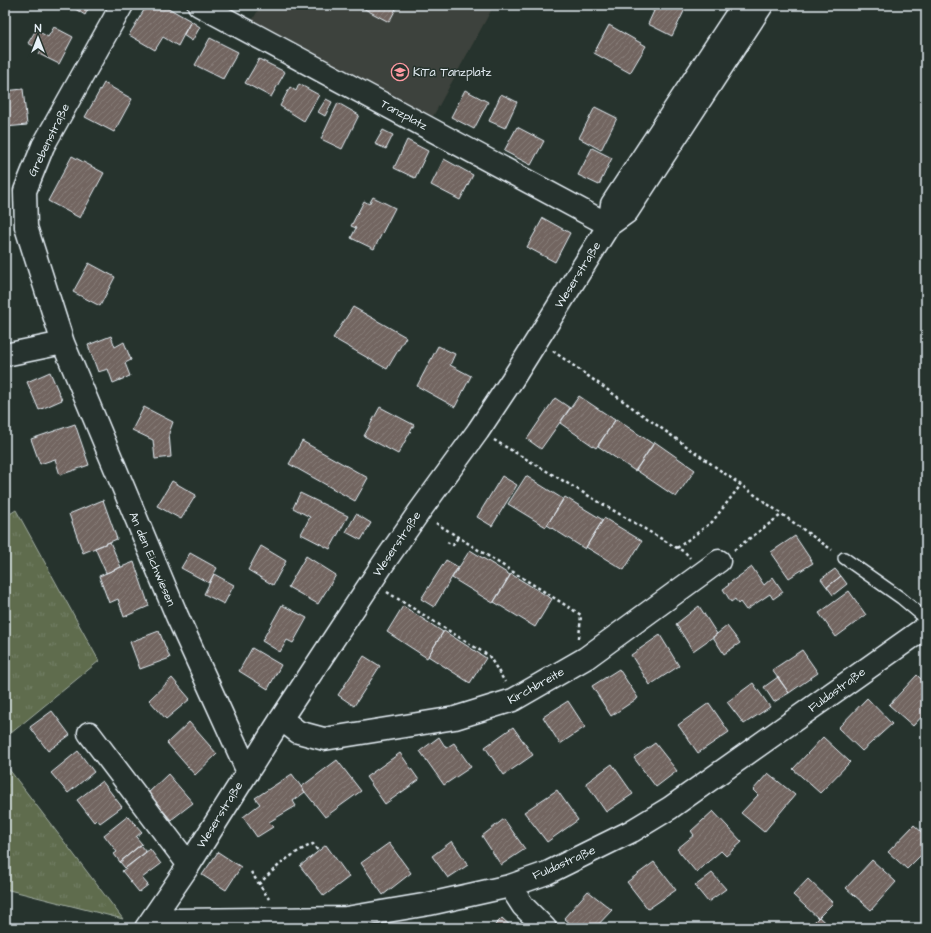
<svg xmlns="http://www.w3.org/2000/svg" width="931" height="933" font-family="'Architects Daughter',sans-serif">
	<defs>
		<pattern id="grass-tufts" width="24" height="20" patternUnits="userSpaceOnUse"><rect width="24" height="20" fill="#5e6c4e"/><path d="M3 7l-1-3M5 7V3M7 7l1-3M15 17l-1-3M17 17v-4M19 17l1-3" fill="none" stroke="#758168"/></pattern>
		<pattern id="building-hatch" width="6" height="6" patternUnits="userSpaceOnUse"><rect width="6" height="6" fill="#726560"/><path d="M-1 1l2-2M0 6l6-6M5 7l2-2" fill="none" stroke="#867c78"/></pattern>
	</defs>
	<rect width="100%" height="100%" fill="#26332d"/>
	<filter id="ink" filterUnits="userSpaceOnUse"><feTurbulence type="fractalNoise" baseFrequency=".025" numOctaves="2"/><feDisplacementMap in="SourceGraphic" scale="8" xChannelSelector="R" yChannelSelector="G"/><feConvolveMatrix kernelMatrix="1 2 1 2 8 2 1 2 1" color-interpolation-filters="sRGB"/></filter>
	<g filter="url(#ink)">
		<!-- built -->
		<path fill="#3d423c" d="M261,5H489L493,7L431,120L251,23Z"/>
		<!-- grass -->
		<path fill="url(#grass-tufts)" stroke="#a3aea3" d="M16,510L99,661L5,738V517Z
			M5,764L123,919L5,889Z"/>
		<!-- building -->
		<path fill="url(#building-hatch)" stroke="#e8f1f8" d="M73,5H90L85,15L72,7Z
			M147,5H163L191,21L178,46L163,37L155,50L129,35Z
			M357,5H398L389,22Z
			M647,5H687L672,36L648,24L654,11L646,7Z
			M191,21L200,27L192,41L183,35Z
			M609,25L646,46L630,73L594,53Z
			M54,27L73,37L59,64L39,54L41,50L28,43L36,30L48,37Z
			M210,38L238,52L223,79L195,65Z
			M259,59L285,72L271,97L245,83Z
			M104,83L132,99L114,132L85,117Z
			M299,84L319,95L304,121L280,106L290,87L296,91Z
			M23,89L27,125L5,127V91Z
			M465,90L488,102L474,129L451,117Z
			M501,94L517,102L505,128L489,121Z
			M326,99L332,102L325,116L318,112Z
			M338,103L359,115L342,149L321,139Z
			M595,107L617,118L601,150L579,138Z
			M517,127L544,141L531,165L504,151Z
			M383,130L393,135L386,149L375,144Z
			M407,140L428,151L415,178L394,168Z
			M592,148L612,158L599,185L578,175Z
			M72,156L104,173L80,218L48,201Z
			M444,159L473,175L460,200L431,185Z
			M373,197L395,208L374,249L351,238L356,228L351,226L364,201L369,204Z
			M543,218L570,233L555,262L527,247Z
			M89,263L115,277L100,306L73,292Z
			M353,307L406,337L387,369L333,338Z
			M111,336L115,347L124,342L131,360L125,363L130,376L113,383L108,369L98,372L88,345Z
			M438,346L455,354L450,365L471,376L455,407L417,386Z
			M50,372L62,400L39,410L27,382Z
			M579,396L615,420L596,448L560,423Z
			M555,398L570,408L541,449L527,439Z
			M144,407L173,422L169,433L171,457L155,459L153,440L132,430Z
			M380,407L414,425L398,454L364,436Z
			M616,419L653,444L635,471L598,446Z
			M75,424L89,465L60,475L55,459L40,464L31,439Z
			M302,441L368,478L355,501L289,464Z
			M655,442L695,470L676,497L636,470Z
			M502,476L517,485L492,526L477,517Z
			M526,476L563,499L546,527L508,504Z
			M172,481L196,495L181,519L157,506Z
			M300,493L348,516L330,549L301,534L310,517L293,508Z
			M565,497L603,520L585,549L547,525Z
			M103,500L117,539L83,553L69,514Z
			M356,514L371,523L361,540L346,532Z
			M604,518L642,541L624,570L586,547Z
			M795,536L813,563L789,578L771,552Z
			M110,542L121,567L106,573L95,548Z
			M261,546L286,561L273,585L248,570Z
			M470,550L510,575L493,603L452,578Z
			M190,553L217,568L209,583L181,568Z
			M306,556L336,575L318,604L288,587Z
			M446,560L458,567L434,607L421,599Z
			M134,562L149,606L124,617L118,599L109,603L99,576Z
			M752,567L764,585L773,577L783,592L773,599L770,594L746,610L740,602L738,604L735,599L731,602L723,589L729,585L728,584Z
			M835,569L841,576L827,587L821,579Z
			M214,574L234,585L224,604L204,594Z
			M511,574L552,599L535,627L494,602Z
			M841,576L847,584L833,595L827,587Z
			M849,591L866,615L836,637L819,613Z
			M282,605L307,618L293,643L287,640L280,652L262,641Z
			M403,606L443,632L427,658L387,632Z
			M699,606L717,634L693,651L676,624Z
			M727,626L740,643L724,654L713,637Z
			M159,631L170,658L140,669L130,642Z
			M444,631L486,658L470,683L428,656Z
			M660,635L679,666L650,685L631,655Z
			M252,648L281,665L268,689L239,671Z
			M802,650L818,673L789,693L772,670Z
			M364,656L380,666L354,706L338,695Z
			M619,669L638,698L611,716L592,686Z
			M917,675L926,684V712L913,726L889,705Z
			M778,677L789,693L774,702L764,687Z
			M172,678L190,699L166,719L149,700Z
			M753,683L770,707L744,724L727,702Z
			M867,698L892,724L862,751L838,728Z
			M568,701L585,727L560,744L543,717Z
			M709,703L729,732L698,753L678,725Z
			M52,711L70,735L48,751L30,727Z
			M189,722L217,754L195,775L167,743Z
			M513,727L533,755L504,775L485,747Z
			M439,737L446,748L454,743L471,767L444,785L420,751Z
			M823,737L850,762L820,793L793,769Z
			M655,743L677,771L656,787L634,758Z
			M78,751L94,772L68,793L51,773Z
			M400,753L419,780L385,804L366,777Z
			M337,760L361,791L325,817L301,787Z
			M612,764L633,794L606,812L586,783Z
			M768,773L795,795L764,832L741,813L758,795L753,790Z
			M168,774L193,803L171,820L148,793Z
			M292,774L305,792L293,801L296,806L269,822L273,827L257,837L243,817L260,804L255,798Z
			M102,781L122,807L100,823L97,819L94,822L77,800Z
			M557,790L578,820L547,842L524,812Z
			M713,811L742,842L726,856L721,851L696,872L677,849L694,835L691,831Z
			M128,816L142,832L136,837L142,844L120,862L114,854L117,852L104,835Z
			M504,819L525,849L501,865L482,836Z
			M914,825L926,836V860L921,855L907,869L888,852Z
			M452,841L468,865L448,878L432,856Z
			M389,843L411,873L383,895L361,863Z
			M140,845L146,852L125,868L120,862Z
			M326,845L349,877L324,896L300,866Z
			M150,849L161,864L142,878L148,885L139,892L122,871Z
			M218,852L241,867L226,890L202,875Z
			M872,860L896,882L871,910L846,888Z
			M654,862L676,890L648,909L627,882Z
			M712,873L726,889L708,902L695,886Z
			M808,879L833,903L818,918L793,895Z
			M588,891L612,910L595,928H575L564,918Z
			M819,917L831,928H808Z
			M502,918L513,928H492Z"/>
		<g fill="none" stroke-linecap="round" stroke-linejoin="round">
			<defs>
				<path id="service" d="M844,558L901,598L926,619"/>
				<path id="minor" d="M199,5L609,225
					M609,225L612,204L743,5
					M63,343L177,616L248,772
					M5,355L63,343L26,227L25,191L43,146L122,5
					M281,719L298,732L324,739L455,718L513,700L586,658L719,561
					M89,733L189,865
					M510,886L523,906L545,928
					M154,917L178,920L346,918L429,904L510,886L547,873L632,831L670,808L926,627
					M146,928L189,865L281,719L383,564L419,512L478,431L512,380L609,225L627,212L762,5"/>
			</defs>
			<!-- service casing -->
			<use href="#service" stroke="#e8f1f8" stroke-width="14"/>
			<!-- minor casing -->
			<use href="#minor" stroke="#e8f1f8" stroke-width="25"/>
			<!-- path -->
			<path stroke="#e8f1f8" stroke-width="2.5" stroke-dasharray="3 3" stroke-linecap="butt" d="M553,351L832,550
				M494,440L677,548L685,552L690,558
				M436,523L581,615L579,638
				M447,542L453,545L458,537
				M677,548L712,522L740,486
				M734,550L781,515
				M387,592L489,656L505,682
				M251,872L269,899
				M259,884C275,868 291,853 313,844L318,851"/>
			<!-- service -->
			<use href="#service" stroke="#26332d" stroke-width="11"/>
			<!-- minor -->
			<use href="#minor" stroke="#26332d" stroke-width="22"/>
		</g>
	</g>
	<!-- icons -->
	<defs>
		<symbol id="school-ring" viewBox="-11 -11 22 22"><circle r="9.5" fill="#26332d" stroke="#ff9aa2" stroke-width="1.5"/><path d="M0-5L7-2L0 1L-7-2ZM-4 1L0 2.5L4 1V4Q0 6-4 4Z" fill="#ff9aa2"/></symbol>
	</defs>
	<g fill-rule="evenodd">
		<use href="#school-ring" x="390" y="62" width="20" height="20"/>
	</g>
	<g text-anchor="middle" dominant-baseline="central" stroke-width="3" stroke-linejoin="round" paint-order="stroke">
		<!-- poi labels -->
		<g font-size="12" fill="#e8f1f8" stroke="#26332d" text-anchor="start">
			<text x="413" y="72">KiTa Tanzplatz</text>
		</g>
		<!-- street labels -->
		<g font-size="12" fill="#e8f1f8" stroke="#26332d">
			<text transform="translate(404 115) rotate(28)">Tanzplatz</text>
			<text transform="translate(49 140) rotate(-64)">Grebenstraße</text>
			<text transform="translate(578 275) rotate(-58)">Weserstraße</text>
			<text transform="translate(397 544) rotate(-56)">Weserstraße</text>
			<text transform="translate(152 559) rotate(67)">An den Eichwiesen</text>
			<text transform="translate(536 686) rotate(-29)">Kirchbreite</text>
			<text transform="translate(837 690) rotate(-36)">Fuldastraße</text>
			<text transform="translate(220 815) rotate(-58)">Weserstraße</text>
			<text transform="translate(564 863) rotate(-24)">Fuldastraße</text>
		</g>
	</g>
	<!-- margin -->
	<rect width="931" height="933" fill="none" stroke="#26332d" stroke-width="20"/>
	<rect x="10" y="10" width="911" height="913" fill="none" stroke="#e8f1f8" stroke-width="1.5" filter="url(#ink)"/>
	<!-- north arrow -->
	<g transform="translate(38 38)" stroke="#26332d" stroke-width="3" paint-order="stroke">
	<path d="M0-3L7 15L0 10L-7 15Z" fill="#e8f1f8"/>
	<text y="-6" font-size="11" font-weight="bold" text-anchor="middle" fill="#e8f1f8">N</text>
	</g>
</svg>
